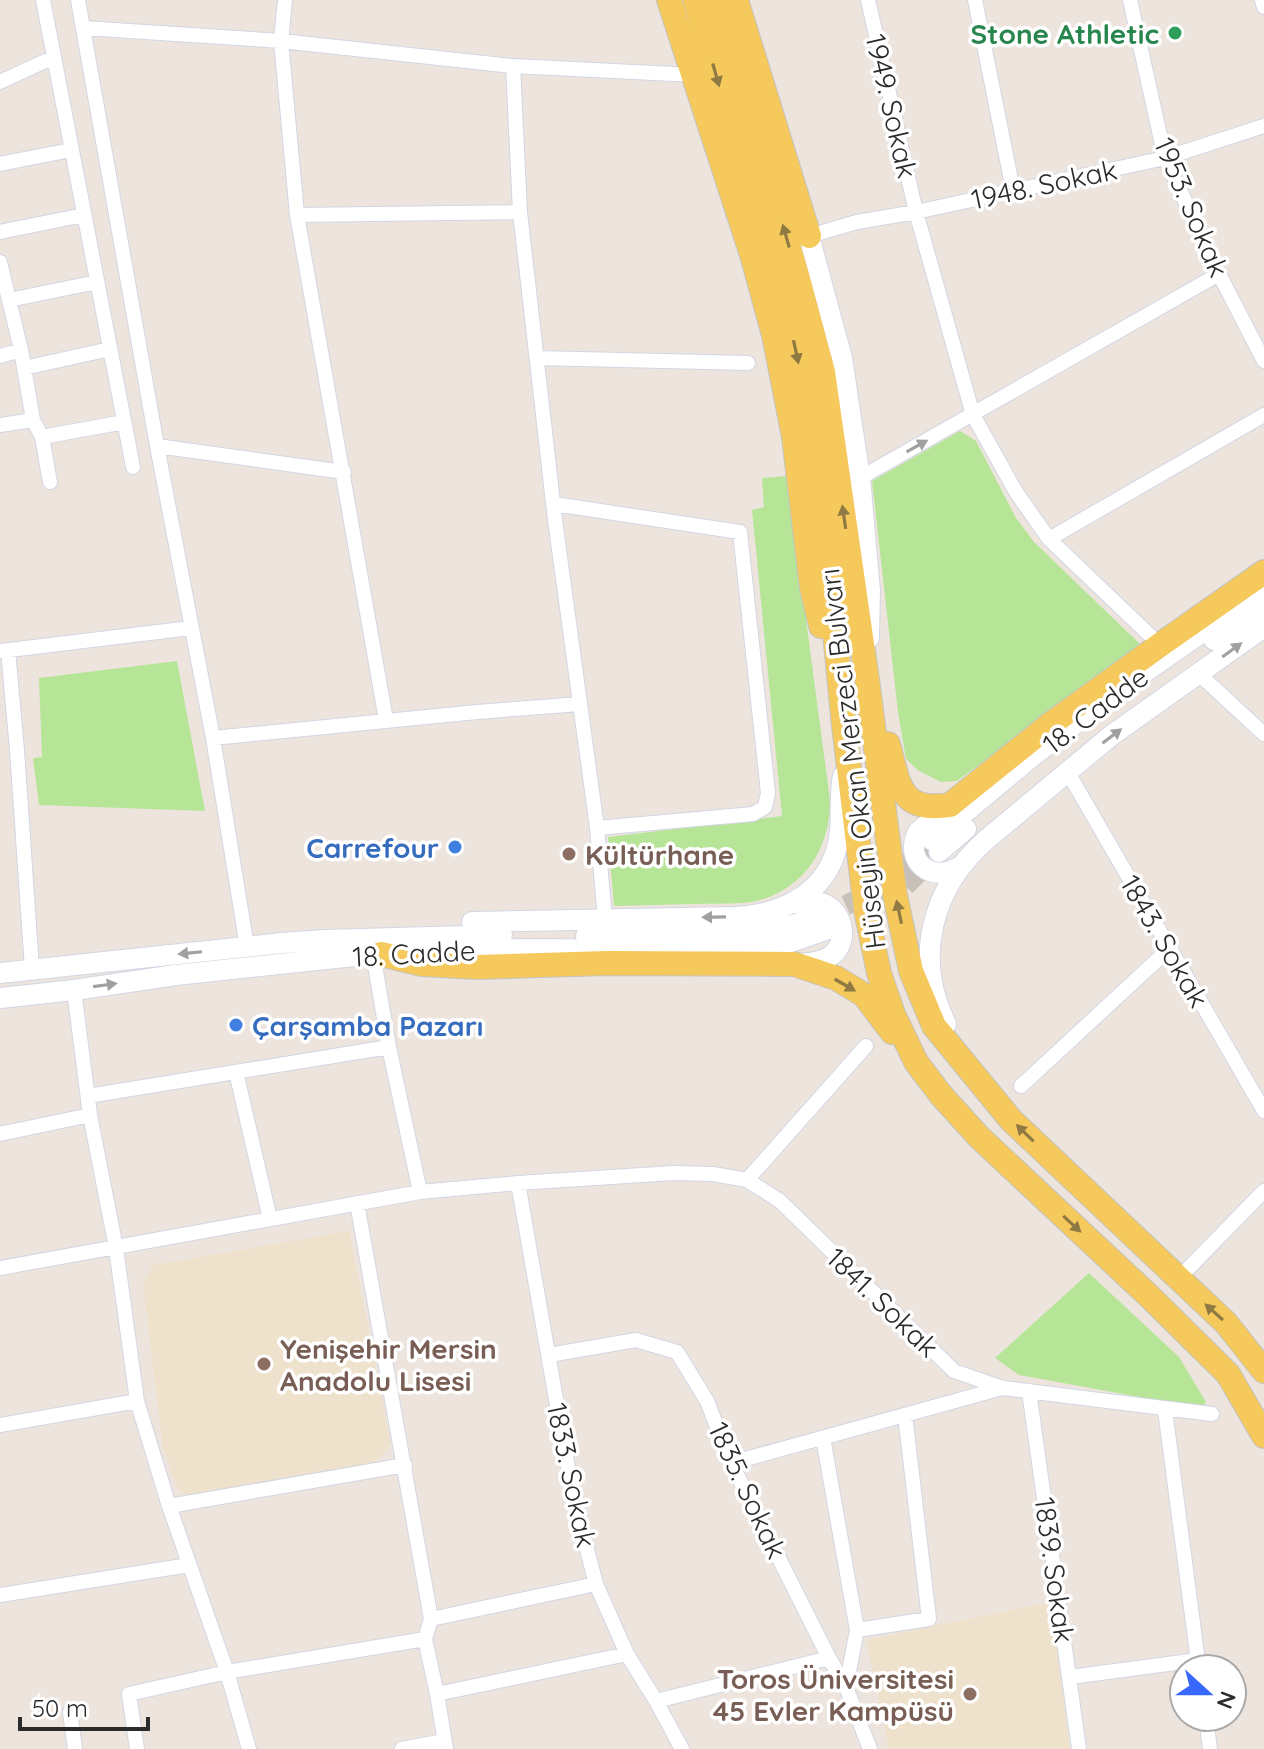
<svg xmlns="http://www.w3.org/2000/svg" width="1264" height="1749" font-family="Quicksand,sans-serif">
	<rect width="100%" height="100%" fill="#ede5dd"/>
	<!-- education -->
	<path fill="#efe2cc" d="M349,1231L391,1445L373,1464L189,1496L178,1490L163,1448L143,1284L153,1265Z
		M1051,1602L1070,1749H889L866,1640Z"/>
	<!-- green -->
	<path fill="#b6e598" d="M960,431L976,441L1016,518L1034,542L1141,645L957,781L941,782L919,771L906,759L898,712L872,481Z
		M787,476L830,800C831,847 804,890 756,901C737,905 715,903 695,904C668,905 641,905 614,906L608,837L782,816L752,510L764,507L762,478Z
		M177,661L205,811L39,805L33,758L42,757L39,678Z
		M1089,1273L1179,1357L1206,1402L1200,1408L1019,1375L995,1358Z"/>
	<g fill="none" stroke-linecap="round" stroke-linejoin="round">
		<!-- secondary-tunnel -->
		<path stroke="#c6c0b9" stroke-width="20" stroke-dasharray="20 10" stroke-linecap="butt" d="M818,917C867,898 889,883 926,846
			M828,929C882,913 897,895 935,856"/>
		<defs>
			<path id="street" d="M43,0L133,467
				M78,0L157,446L213,738L247,947
				M285,0L281,41L297,215L386,720
				M868,0L916,212L973,415L1016,492L1049,539L1160,645
				M975,0L1013,190
				M1130,0L1165,158L1219,274L1264,361
				M1262,0L1264,7
				M84,28L281,41L513,66L694,75
				M513,66L520,212L555,520L597,828L605,919
				M0,82L54,57
				M0,164L71,150
				M297,215L520,212
				M0,232L84,215
				M809,236L857,222L916,212L1165,158L1264,126
				M0,262L21,350L0,356
				M9,300L97,282
				M21,350L33,420L42,437L50,482
				M537,358L748,363
				M24,368L110,349
				M0,425L33,420
				M42,437L124,422
				M157,446L344,472
				M860,478L1219,274
				M554,504L740,532L768,793L765,807L753,814L597,828
				M1049,539L1264,415
				M8,650L17,750L32,969
				M1,651L191,628
				M1199,674L1264,734
				M213,738L477,712L580,704
				M1067,771L1264,1111
				M373,954L389,1047L420,1192
				M74,990L90,1115L116,1248L137,1401L169,1506L227,1672L249,1749
				M236,1072L270,1219
				M1021,1086L1169,949
				M88,1096L389,1047
				M0,1134L90,1115
				M747,1180L866,1046
				M518,1183L573,1496L596,1584L627,1654L656,1701L682,1749
				M357,1203L431,1619L425,1639L437,1694L446,1749
				M0,1268L420,1192L518,1183L673,1173L713,1174L747,1180L780,1201L954,1371L1003,1388L1212,1414
				M1178,1279L1264,1191
				M549,1355L636,1340L677,1352L707,1401L731,1463L829,1658L846,1687L870,1749
				M1029,1391L1079,1749
				M1165,1410L1199,1669
				M0,1425L137,1401
				M823,1438L857,1630L846,1687
				M731,1463L1002,1388
				M169,1506L405,1465
				M0,1595L189,1565
				M431,1619L596,1584
				M857,1630L929,1619L905,1415
				M1070,1677L1198,1660
				M437,1694L627,1654
				M656,1701L829,1658
				M70,1712L75,1749
				M1206,1717L1210,1749
				M137,1749L129,1694L227,1672L425,1639
				M402,1749L444,1741"/>
			<path id="secondary" d="M809,236L842,358L860,478L870,591L869,638
				M1214,640L1264,606
				M950,805L918,832C903,861 932,884 959,867
				M932,840L1034,755L1125,686L1264,589
				M939,852L966,829
				M794,903C805,902 816,900 826,905C845,915 849,945 829,957C820,963 808,963 798,964
				M472,922L735,917C788,914 834,889 840,831C842,813 839,794 843,776
				M586,936L743,933L786,927L818,917
				M0,973L282,943L324,940L502,935
				M0,998L74,990L176,975L373,954L428,950L496,949L699,950L779,946L828,929
				M946,1024C913,957 932,887 987,839L1112,735L1264,627"/>
			<path id="primary" d="M669,0L753,258L774,335L794,437L812,588L821,626
				M695,0L796,345L814,448L829,572L844,726L866,910L879,973L893,1014L916,1062L941,1095L979,1137L1149,1296L1228,1374L1264,1436
				M716,0L798,279L823,372L867,679L895,895L911,971L934,1026L1011,1120L1226,1323L1264,1371
				M736,0L809,236
				M888,744C899,784 899,813 950,805L1048,726L1160,645L1264,572
				M381,954L422,964L477,967L607,963L794,964L836,978L864,995L892,1032"/>
		</defs>
		<!-- street casing -->
		<use href="#street" stroke="#d2d6e4" stroke-width="16"/>
		<!-- secondary casing -->
		<use href="#secondary" stroke="#d2d6e4" stroke-width="22"/>
		<!-- primary casing -->
		<use href="#primary" stroke="#c4c4c4" stroke-width="26"/>
		<!-- street -->
		<use href="#street" stroke="#fff" stroke-width="14"/>
		<!-- secondary -->
		<use href="#secondary" stroke="#fff" stroke-width="20"/>
		<!-- primary -->
		<use href="#primary" stroke="#f5c95b" stroke-width="24"/>
	</g>
	<!-- one-way arrows -->
	<defs><path id="oneway-solid" d="M-6-.8H1V-3.2L6.5 0L1 3.2V.8H-6Z" transform="scale(2)"/></defs>
	<g fill="#907a43">
		<use href="#oneway-solid" transform="translate(716 75) rotate(74)"/>
		<use href="#oneway-solid" transform="translate(786 236) rotate(-106)"/>
		<use href="#oneway-solid" transform="translate(796 352) rotate(78)"/>
		<use href="#oneway-solid" transform="translate(844 517) rotate(-98)"/>
		<use href="#oneway-solid" transform="translate(899 912) rotate(-102)"/>
		<use href="#oneway-solid" transform="translate(845 985) rotate(30)"/>
		<use href="#oneway-solid" transform="translate(1025 1133) rotate(-136)"/>
		<use href="#oneway-solid" transform="translate(1072 1224) rotate(43)"/>
		<use href="#oneway-solid" transform="translate(1214 1312) rotate(-138)"/>
	</g>
	<g fill="#a0a0a0">
		<use href="#oneway-solid" transform="translate(917 446) rotate(-29)"/>
		<use href="#oneway-solid" transform="translate(1232 650) rotate(-36)"/>
		<use href="#oneway-solid" transform="translate(1112 736) rotate(-37)"/>
		<use href="#oneway-solid" transform="translate(714 917) rotate(179)"/>
		<use href="#oneway-solid" transform="translate(190 953) rotate(174)"/>
		<use href="#oneway-solid" transform="translate(105 985) rotate(-8)"/>
	</g>
	<!-- markers -->
	<circle fill="#2e9e5b" stroke="#fff" stroke-width="3" cx="1175" cy="33" r="8"/>
	<g fill="#3f7fe0" stroke="#fff" stroke-width="3">
		<circle cx="455" cy="847" r="8"/>
		<circle cx="236" cy="1025" r="8"/>
	</g>
	<g fill="#8d6e63" stroke="#fff" stroke-width="3">
		<circle cx="569" cy="854" r="8"/>
		<circle cx="264" cy="1364" r="8"/>
		<circle cx="970" cy="1694" r="8"/>
	</g>
	<g text-anchor="middle" dominant-baseline="central" stroke-width="7" stroke-linejoin="round" paint-order="stroke">
		<!-- leisure labels -->
		<g font-size="28" font-weight="bold" fill="#27864d" stroke="#fff" text-anchor="end">
			<text x="1159" y="33">Stone Athletic</text>
		</g>
		<!-- street labels -->
		<g font-size="28" fill="#2b2b2b" stroke="#fff">
			<text transform="translate(892 106) rotate(77)">1949. Sokak</text>
			<text transform="translate(1044 184) rotate(-12)">1948. Sokak</text>
			<text transform="translate(1192 207) rotate(67)">1953. Sokak</text>
			<text transform="translate(1095 710) rotate(-37)">18. Cadde</text>
			<text transform="translate(852 759) rotate(-97)">Hüseyin Okan Merzeci Bulvarı</text>
			<text transform="translate(1165 941) rotate(60)">1843. Sokak</text>
			<text transform="translate(414 953) rotate(-3)">18. Cadde</text>
			<text transform="translate(883 1302) rotate(44)">1841. Sokak</text>
			<text transform="translate(572 1475) rotate(78)">1833. Sokak</text>
			<text transform="translate(748 1490) rotate(65)">1835. Sokak</text>
			<text transform="translate(1055 1570) rotate(82)">1839. Sokak</text>
		</g>
		<!-- shop labels -->
		<g font-size="28" font-weight="bold" fill="#366cbe" stroke="#fff" text-anchor="end">
			<text x="439" y="847">Carrefour</text>
			<text x="252" y="1025" text-anchor="start">Çarşamba Pazarı</text>
		</g>
		<!-- education labels -->
		<g font-size="28" font-weight="bold" fill="#785e54" stroke="#fff" text-anchor="start">
			<text x="585" y="854">Kültürhane</text>
			<text x="280" y="1348">Yenişehir Mersin<tspan x="280" dy="32">Anadolu Lisesi</tspan></text>
			<text x="954" y="1678" text-anchor="end">Toros Üniversitesi<tspan x="954" dy="32">45 Evler Kampüsü</tspan></text>
		</g>
	</g>
	<!-- north arrow -->
	<g transform="translate(1208 1693) rotate(111)"><circle r="38" fill="#ffffff" stroke="#aaaaaa" stroke-width="2"/>
	<path d="M0-6L14 30L0 20L-14 30Z" fill="#3968ff"/>
	<text y="-12" font-size="22" font-weight="bold" text-anchor="middle" fill="#2b2b2b">N</text>
	</g>
	<!-- scale -->
	<path d="M20 1717v12h128v-12" fill="none" stroke="#2b2b2b" stroke-width="4"/>
	<text x="32" y="1717" font-size="24" fill="#2b2b2b" stroke="#ffffff" stroke-width="6" paint-order="stroke">50 m</text>
</svg>
